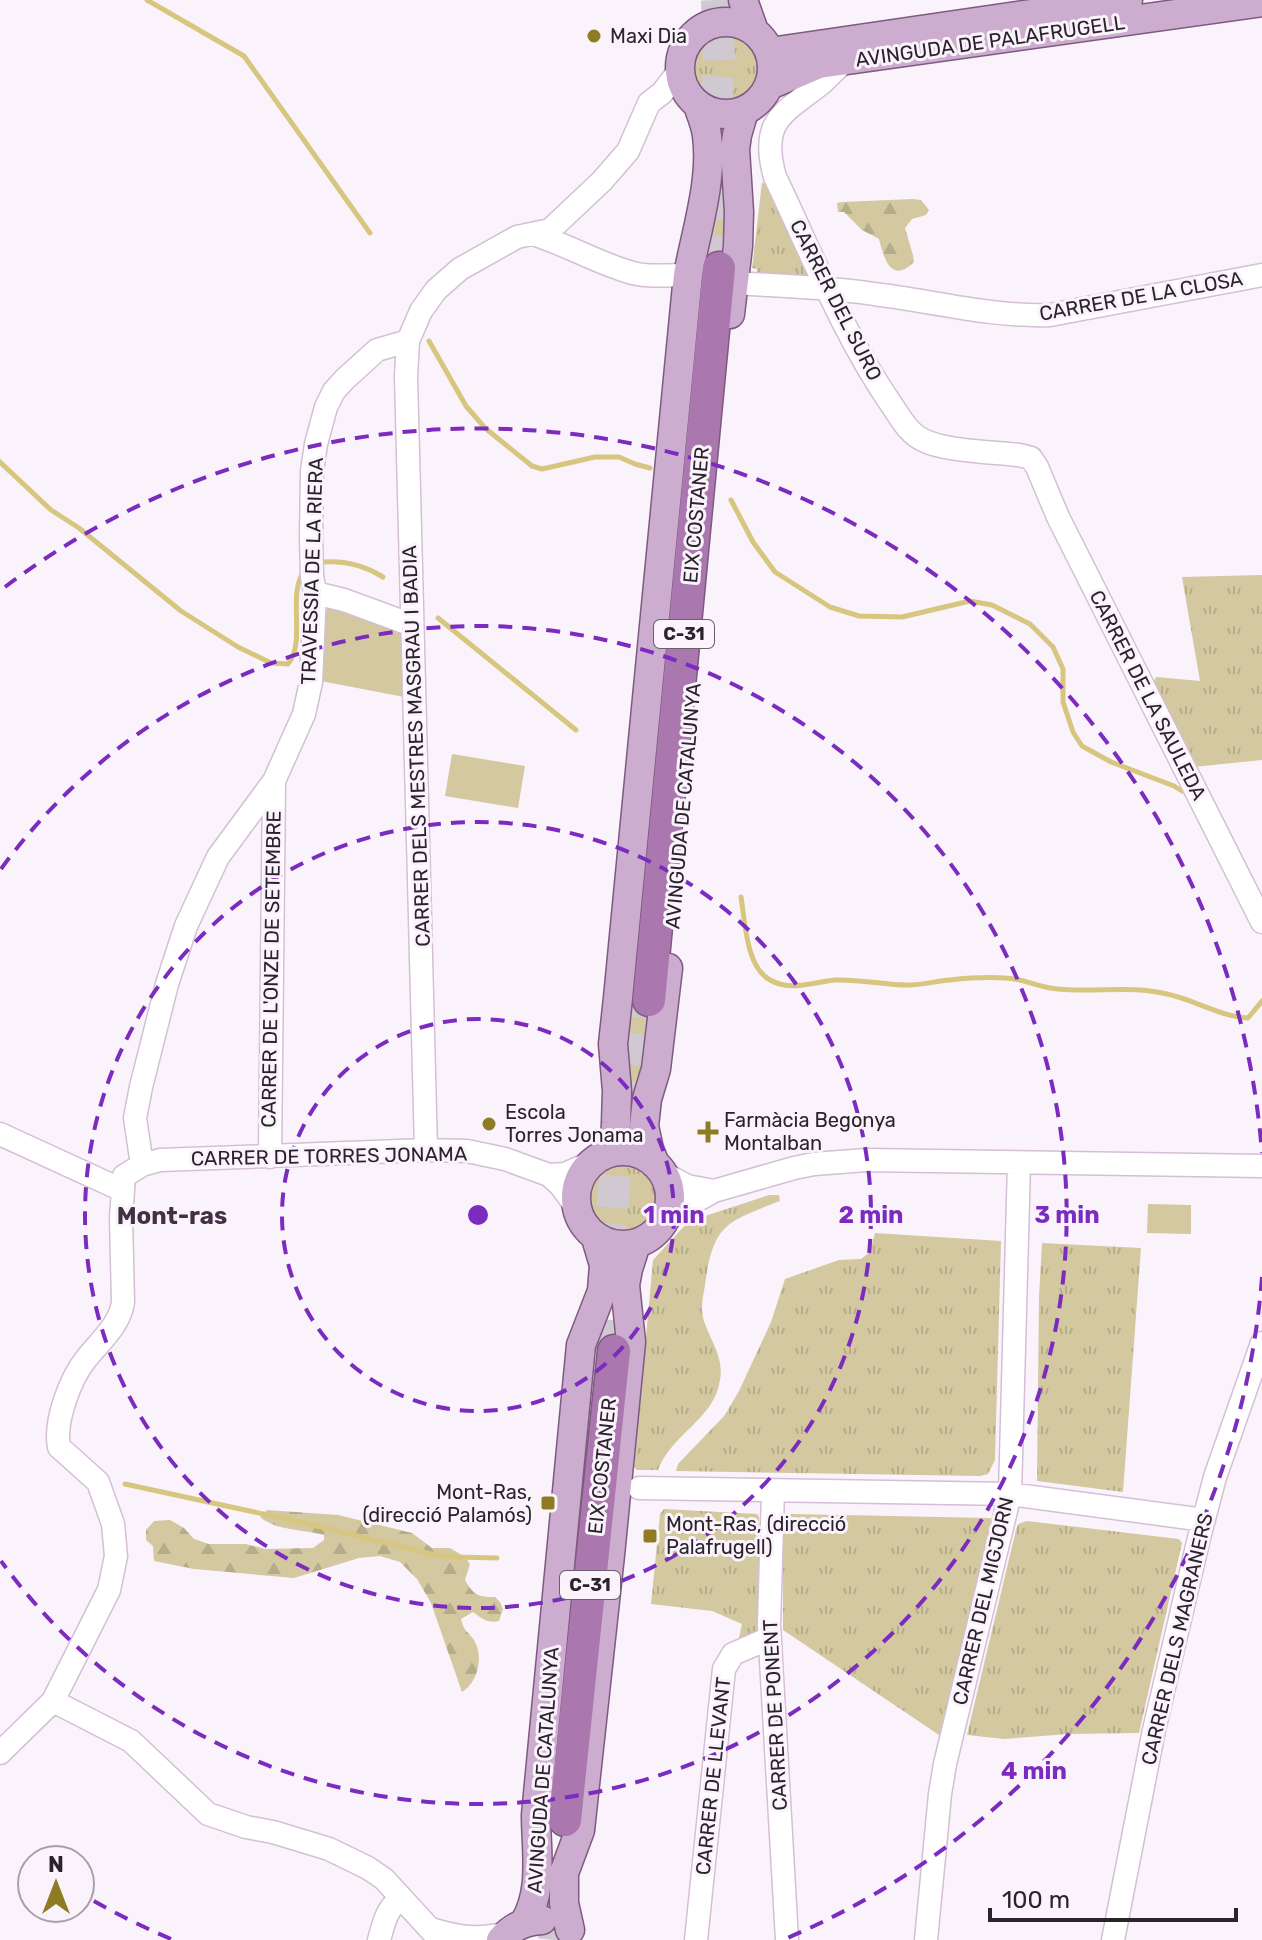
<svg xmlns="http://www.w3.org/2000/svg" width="1262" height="1940" font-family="Rubik,sans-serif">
	<defs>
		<pattern id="grass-tufts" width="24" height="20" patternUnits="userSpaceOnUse" patternTransform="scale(2)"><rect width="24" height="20" fill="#d3c89f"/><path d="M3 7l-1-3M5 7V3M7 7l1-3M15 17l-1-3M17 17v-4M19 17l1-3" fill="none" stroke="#b5ac89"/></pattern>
		<pattern id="forest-firs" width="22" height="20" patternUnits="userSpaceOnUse" patternTransform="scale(2)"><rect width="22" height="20" fill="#d3c89f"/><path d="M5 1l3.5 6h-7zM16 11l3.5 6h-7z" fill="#b5ac89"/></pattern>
	</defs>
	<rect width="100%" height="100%" fill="#fbf3fc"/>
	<!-- grass -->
	<path fill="url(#grass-tufts)" d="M689 68a38 38 0 1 1 76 0a38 38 0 1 1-76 0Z
		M718,140L728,141L726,270L695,267Z
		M762,182L770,188L809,276L806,279H756L757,269L752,268Z
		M1262,575V760L1193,767L1152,685L1156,677L1200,681L1182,577Z
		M625,997L655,999L635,1127L624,1126Z
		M585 1199a37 37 0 1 1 74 0a37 37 0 1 1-74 0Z
		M769,1195H779L780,1201C726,1222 713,1224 705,1285C703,1297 700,1309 704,1321C711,1342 724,1357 720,1380C714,1420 671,1434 658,1470H637L634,1467L653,1260L687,1223L699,1218Z
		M875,1233L1001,1241L995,1460L988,1474L980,1476L676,1471L678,1464L725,1415L739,1391L771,1322L785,1279L839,1260L861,1259L870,1252Z
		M1042,1243L1141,1248L1123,1492L1037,1481L1039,1297Z
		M664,1509L757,1514L759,1517V1636L738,1642L742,1624L712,1611L651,1604L660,1514Z
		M792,1514L990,1518L994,1523L942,1737L783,1630V1519L786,1515Z
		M1027,1521L1179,1539L1182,1543L1139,1733L1068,1734L1004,1739L967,1735L1016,1530L1018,1524Z"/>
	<!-- forest -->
	<path fill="url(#forest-firs)" d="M913,199L921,200L929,210L926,215L912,219L905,228L913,255L914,262C890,285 884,257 879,239L862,230L844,212H838L837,203L842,202Z
		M267,1510L338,1515L412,1533L432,1548H450L465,1557L470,1564L465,1580C474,1595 477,1597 495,1597L500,1602L503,1609L499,1621C488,1624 481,1618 473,1612L461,1619C464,1632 468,1631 474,1640C484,1656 478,1683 462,1692L431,1603L417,1579L400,1562L380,1556L359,1558L294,1578L194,1569L154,1561L153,1546L146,1540V1530L154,1521L170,1520L184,1528L194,1539L209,1544H246L265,1549L313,1548L324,1540V1535C303,1529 276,1531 260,1517Z"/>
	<!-- park -->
	<path fill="#d3c89f" d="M331,603L398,629L402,634L404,697L321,681C322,661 319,617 331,603Z
		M452,754L525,766L518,808L445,796Z
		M1148,1204L1191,1205V1234L1147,1233Z"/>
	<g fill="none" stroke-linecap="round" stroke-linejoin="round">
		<!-- stream -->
		<path stroke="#d7c67f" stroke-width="5" d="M147,0L244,56L370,233
			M429,341L466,406L485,428L532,466L542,469L595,457H619L635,464L650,468
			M0,462L51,510L79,528L181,611L238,647L271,663L288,664C307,641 286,593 305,570
			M731,500L753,542L775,572L830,607L859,616L902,617L970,601L992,605L1030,624L1053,647L1063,669V702L1073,732L1082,746L1111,762L1174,786L1182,791
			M317,563C341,559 362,564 383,577
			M438,618L576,730
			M741,897C745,921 746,967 770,980C791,992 813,982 835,980C860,979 884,985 908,985C922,985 936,981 950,980C968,978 987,977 1005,978C1023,978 1040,988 1058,989C1094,993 1131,985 1167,994C1195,1000 1219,1016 1248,1018L1262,1001
			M125,1484L305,1523L435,1555L458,1557L497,1558"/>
		<!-- highway-tunnel -->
		<path stroke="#d1c9d2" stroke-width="32" stroke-dasharray="32 16" stroke-linecap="butt" d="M711,156L719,64L717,0
			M719,268L729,164
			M599,1351L632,995
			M554,1940L559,1887"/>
		<defs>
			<path id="minor" d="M846,61C837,67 830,76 822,83C784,113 759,120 775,177C811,252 844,336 891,404C900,417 908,433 923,440C943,451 995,452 1019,455L1031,458L1037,467L1058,517L1262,922
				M533,234C565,244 594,261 626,271C645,278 668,275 688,275
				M734,283C780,286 828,287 874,294C932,301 991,317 1050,315L1262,275
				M315,593L344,600L412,625
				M0,1134L122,1190
				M426,1150L406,376L408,341L421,311L436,290L460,269L517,237L550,230L602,181L628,151L649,103L662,93L679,71
				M270,1157L274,781
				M142,1165L135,1118L141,1087L167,984L186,926L218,857L274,781L304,714L311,682L315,593L312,576L311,538L312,471L316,444L326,407L334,391L345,379L377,350L408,341
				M663,1173L687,1186L714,1191
				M549,1175L565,1174L592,1162
				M664,1222L689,1205L714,1191L794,1168L814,1164L866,1160L1262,1166
				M639,1488L1010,1494L1204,1520
				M773,1491L769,1625L787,1940
				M53,1701L131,1741L208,1814L246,1827L273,1832L329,1849L368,1868L384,1879L440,1940
				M0,1753L53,1701L109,1590L116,1556L113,1524L98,1482L59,1447C54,1422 70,1379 86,1359C100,1341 120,1325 123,1302L121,1218L124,1176L142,1165L160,1160L426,1150L467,1151L505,1159L549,1175L561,1186L576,1207
				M431,1929C460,1938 477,1940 508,1933
				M379,1940C384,1923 386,1909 401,1898
				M696,1940L724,1669L733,1654L770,1638
				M926,1940L940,1794L945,1764L1010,1494L1019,1163
				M1113,1940L1154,1730L1199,1538L1215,1477L1262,1343"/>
			<path id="major" d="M743,0L754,31
				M680 68a46 46 0 1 1 92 0a46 46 0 1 1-92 0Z
				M770,52L1128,0
				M770,85L819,64L1262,2
				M730,314L738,246L739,212L735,149L737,135L744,111
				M576 1198a47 47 0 1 1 94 0a47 47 0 1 1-94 0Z
				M604,1155L615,1139L616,1123L617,1091L613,1044L618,998L688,275C696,232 713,180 707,136C706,125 701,115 698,105
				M655,1164L649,1149L644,1126L647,1099L656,1069L668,968
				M524,1923C544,1892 536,1850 536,1815L581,1345L602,1291L604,1265L596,1238
				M570,1930L564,1903V1873L580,1830L610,1555L631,1342L625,1285L628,1269L636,1244
				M501,1940C512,1927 524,1921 542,1920"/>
			<path id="highway" d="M649,1000L719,268
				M565,1820L614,1351"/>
		</defs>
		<!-- minor casing -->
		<use href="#minor" stroke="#d4bfd6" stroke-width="25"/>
		<!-- major casing -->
		<use href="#major" stroke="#7e5a81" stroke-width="31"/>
		<!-- highway casing -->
		<use href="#highway" stroke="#7e5a81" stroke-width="35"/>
		<!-- minor -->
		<use href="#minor" stroke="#fff" stroke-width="22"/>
		<!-- major -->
		<use href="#major" stroke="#ccadcf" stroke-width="28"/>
		<!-- highway -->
		<use href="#highway" stroke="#aa77af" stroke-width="32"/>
	</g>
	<!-- distance rings -->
	<g fill="none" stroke="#7b2cbf" stroke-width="4" stroke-dasharray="14 10">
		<circle cx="478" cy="1215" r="196"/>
		<circle cx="478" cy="1215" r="393"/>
		<path d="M1 869A589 589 0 1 1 1 1561"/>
		<path d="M1262 1277A786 786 0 0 1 785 1939M171 1939A786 786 0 0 1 85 1896M5 587A786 786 0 0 1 1262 1153"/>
	</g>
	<!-- markers -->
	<g fill="#8f7b21" stroke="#fbf3fc" stroke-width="3">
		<circle cx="594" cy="36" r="8"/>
		<circle cx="489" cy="1124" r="8"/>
		<path d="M704 1120h8v8h8v8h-8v8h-8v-8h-8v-8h8z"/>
		<rect x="540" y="1495" width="16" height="16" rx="4"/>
		<rect x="642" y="1528" width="16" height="16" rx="4"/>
	</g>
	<g text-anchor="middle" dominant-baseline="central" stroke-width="6" stroke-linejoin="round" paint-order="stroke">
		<!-- shield labels -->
		<g fill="#fbf3fc" stroke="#69616a" stroke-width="2">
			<rect x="654" y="620" width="60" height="28" rx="6"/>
			<rect x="560" y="1571" width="60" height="28" rx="6"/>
		</g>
		<g font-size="18" font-weight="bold" fill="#2b232c">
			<text x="684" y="634">C-31</text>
			<text x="590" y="1585">C-31</text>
		</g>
		<!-- poi labels -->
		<g font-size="20" fill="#2b232c" stroke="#fbf3fc" text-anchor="start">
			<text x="610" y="36">Maxi Dia</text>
			<text x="505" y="1112">Escola<tspan x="505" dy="23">Torres Jonama</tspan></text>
			<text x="724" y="1120">Farmàcia Begonya<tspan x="724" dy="23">Montalban</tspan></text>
			<text x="532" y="1492" text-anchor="end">Mont-Ras,<tspan x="532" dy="23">(direcció Palamós)</tspan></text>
			<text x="666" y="1524">Mont-Ras, (direcció<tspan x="666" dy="23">Palafrugell)</tspan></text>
		</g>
		<!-- street labels -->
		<g font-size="20" fill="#2b232c" stroke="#fbf3fc">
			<text transform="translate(990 41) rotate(-8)">AVINGUDA DE PALAFRUGELL</text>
			<text transform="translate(1141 296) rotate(-10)">CARRER DE LA CLOSA</text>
			<text transform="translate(836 300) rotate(63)">CARRER DEL SURO</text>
			<text transform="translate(696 515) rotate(-85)">EIX COSTANER</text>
			<text transform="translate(312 571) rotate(-88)">TRAVESSIA DE LA RIERA</text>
			<text transform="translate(1148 695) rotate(63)">CARRER DE LA SAULEDA</text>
			<text transform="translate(416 746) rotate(-92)">CARRER DELS MESTRES MASGRAU I BADIA</text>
			<text transform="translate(683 806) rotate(-85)">AVINGUDA DE CATALUNYA</text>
			<text transform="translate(271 969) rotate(-89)">CARRER DE L'ONZE DE SETEMBRE</text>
			<text transform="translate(329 1156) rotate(-1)">CARRER DE TORRES JONAMA</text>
			<text transform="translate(602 1466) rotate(-84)">EIX COSTANER</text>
			<text transform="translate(983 1601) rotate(-77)">CARRER DEL MIGJORN</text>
			<text transform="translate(1177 1639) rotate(-77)">CARRER DELS MAGRANERS</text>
			<text transform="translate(775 1715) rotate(-93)">CARRER DE PONENT</text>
			<text transform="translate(543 1770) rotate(-86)">AVINGUDA DE CATALUNYA</text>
			<text transform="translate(713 1776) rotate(-84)">CARRER DE LLEVANT</text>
		</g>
		<!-- quarter labels -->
		<g font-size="24" font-weight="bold" fill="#423143" stroke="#fbf3fc">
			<text x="172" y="1216">Mont-ras</text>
		</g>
	</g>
	<circle cx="478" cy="1215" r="12" fill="#7b2cbf" stroke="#fbf3fc" stroke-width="4"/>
	<g font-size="24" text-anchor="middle" font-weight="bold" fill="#7b2cbf" stroke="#fbf3fc" stroke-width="6" stroke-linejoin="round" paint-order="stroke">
		<text x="674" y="1223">1 min</text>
		<text x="871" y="1223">2 min</text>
		<text x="1067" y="1223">3 min</text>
		<text x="1034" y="1779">4 min</text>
	</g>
	<!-- north arrow -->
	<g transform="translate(56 1884)"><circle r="38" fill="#fbf3fc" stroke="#a8a0a9" stroke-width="2"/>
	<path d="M0-6L14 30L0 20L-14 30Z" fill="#8f7b21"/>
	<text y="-12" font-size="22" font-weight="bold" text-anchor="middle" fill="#2b232c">N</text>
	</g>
	<!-- scale -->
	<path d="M990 1908v12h246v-12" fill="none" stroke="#2b232c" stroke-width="4"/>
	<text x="1002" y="1908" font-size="24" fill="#2b232c" stroke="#fbf3fc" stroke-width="6" paint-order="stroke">100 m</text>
</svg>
